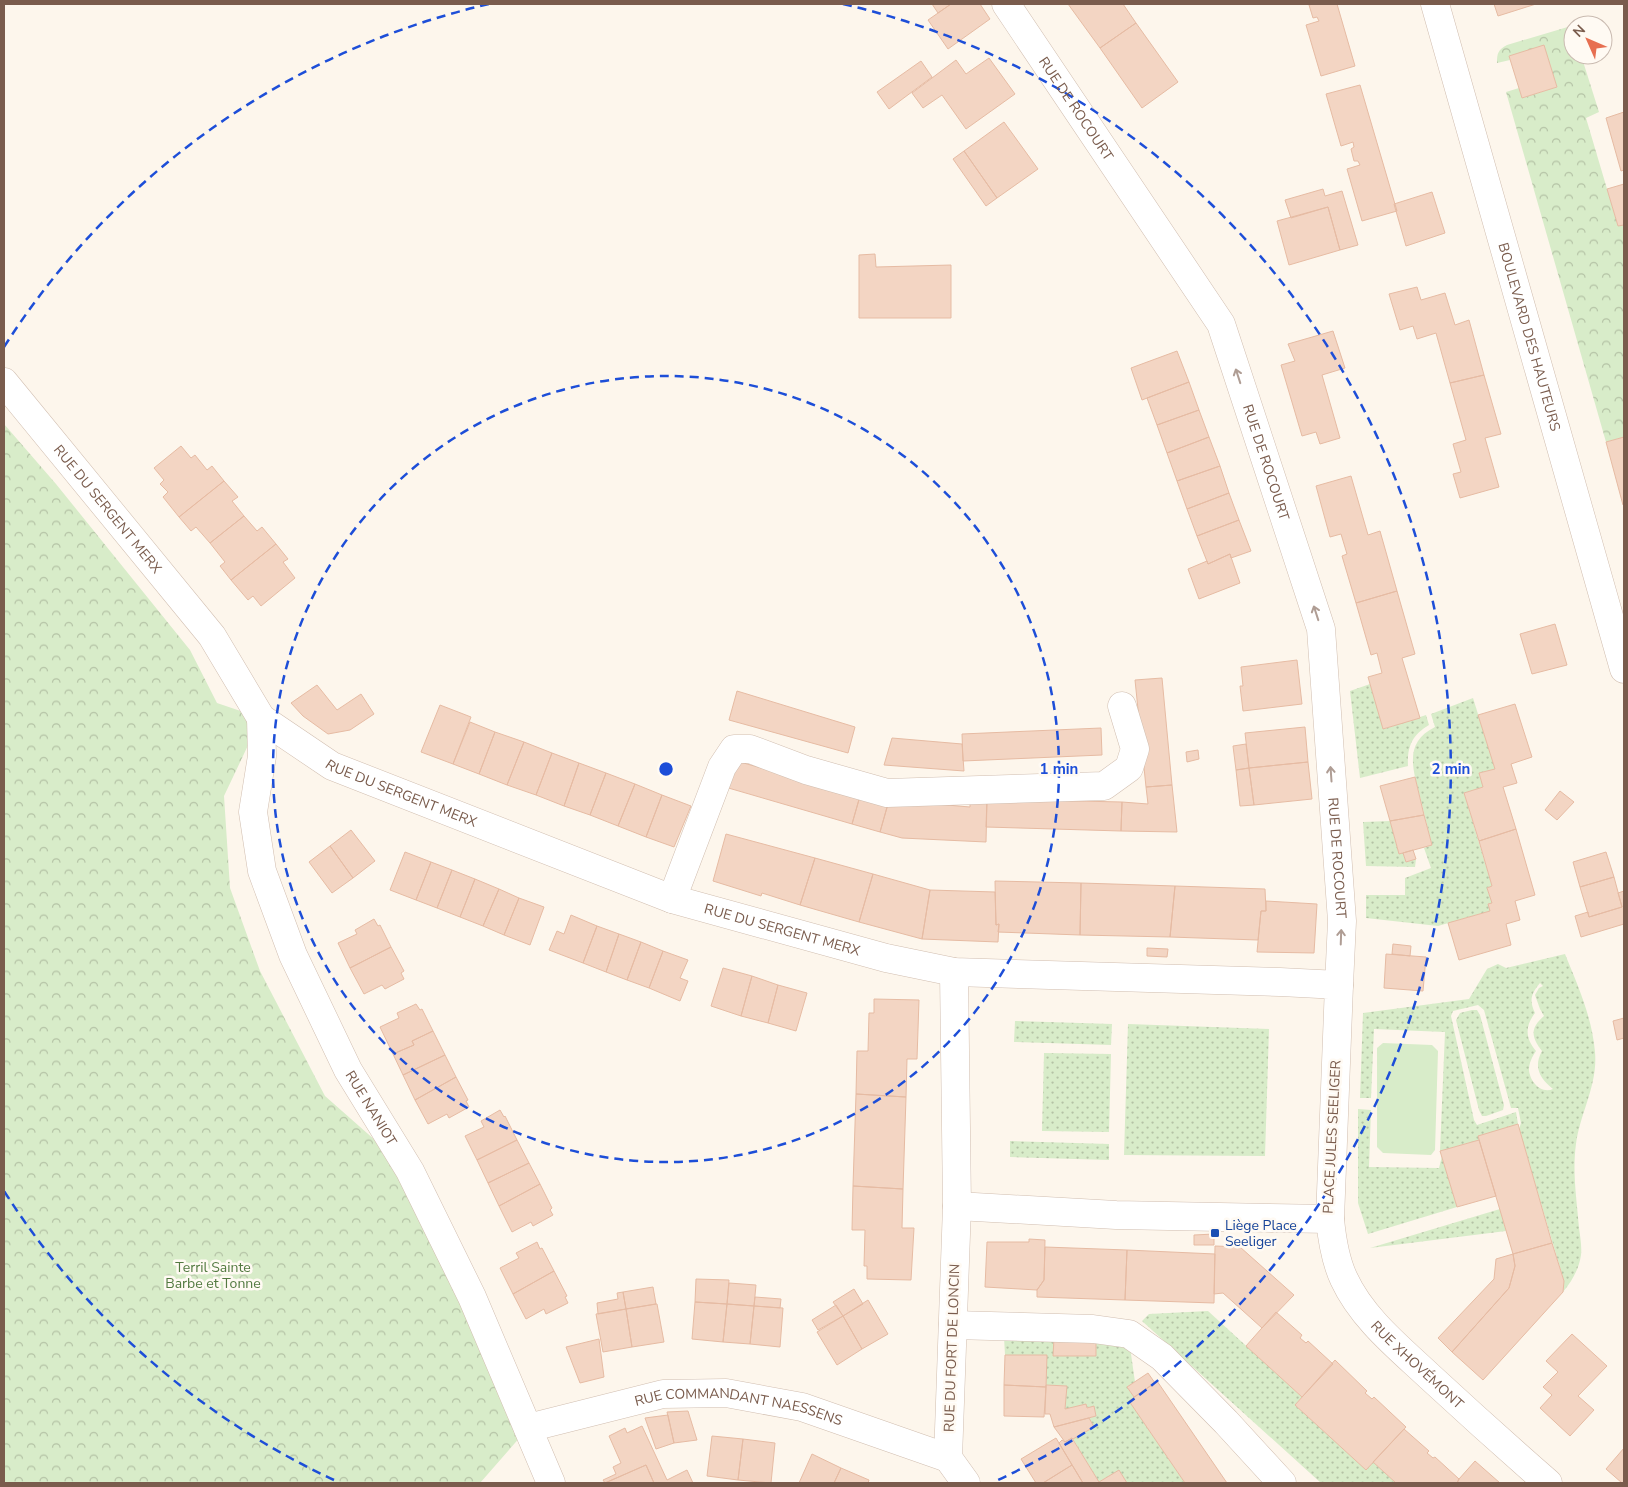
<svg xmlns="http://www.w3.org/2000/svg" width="1628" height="1487" font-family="'Nunito Sans',sans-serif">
	<defs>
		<pattern id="grass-dots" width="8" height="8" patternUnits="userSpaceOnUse" patternTransform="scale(1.25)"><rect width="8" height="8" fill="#d8ecc9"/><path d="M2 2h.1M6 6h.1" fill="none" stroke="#b4c2a5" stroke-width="1.8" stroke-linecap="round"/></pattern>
		<pattern id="forest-crowns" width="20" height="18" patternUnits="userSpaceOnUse" patternTransform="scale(1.25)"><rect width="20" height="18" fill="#d8ecc9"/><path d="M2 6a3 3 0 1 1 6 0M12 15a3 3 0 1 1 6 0" fill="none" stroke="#b4c2a5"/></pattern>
	</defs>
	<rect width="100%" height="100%" fill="#fdf6ec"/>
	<!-- grass -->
	<path fill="url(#grass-dots)" fill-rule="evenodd" d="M1370,684L1384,729L1426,715L1429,725C1412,735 1407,747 1408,766L1360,778L1350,691Z
		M1473,698L1495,769L1479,773L1483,787L1464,793L1492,886L1487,888L1492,903L1488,904L1490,911L1438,926L1366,918V895H1405V878L1431,868L1424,848L1432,845L1415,777C1410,754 1413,738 1435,727L1431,714Z
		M1390,821L1399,854L1403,853L1406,862L1416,859L1415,867L1366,866L1363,822Z
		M1565,954C1578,986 1592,1017 1595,1052C1598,1085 1580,1113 1576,1144C1572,1172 1577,1201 1579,1228C1580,1236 1582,1246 1581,1255C1579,1269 1572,1281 1563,1292L1564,1281L1519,1129L1521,1123L1518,1108H1511L1484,1010L1478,1005L1453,1011L1451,1016L1474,1120L1477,1125L1516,1112L1518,1124L1479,1140L1440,1151L1445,1032L1374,1029L1371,1098H1360L1363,1013L1469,999L1487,969L1498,964L1506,968ZM1540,983L1543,986L1539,988L1535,995L1540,1009L1544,1016C1530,1028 1531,1037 1542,1051C1533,1067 1540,1079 1553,1089C1541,1094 1530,1082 1529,1070C1529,1063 1532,1057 1536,1051C1525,1038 1525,1026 1535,1013C1529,1000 1531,994 1540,983Z
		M1472,1010H1477L1480,1015L1504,1105L1503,1110L1486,1116H1482L1479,1110L1456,1020L1460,1013Z
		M1015,1021L1112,1024L1111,1045L1014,1042Z
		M1128,1024L1269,1029L1265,1156L1124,1155Z
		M1044,1053L1111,1054L1109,1132L1042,1131Z
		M1358,1109L1371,1110L1369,1167L1439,1168L1442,1156L1457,1207L1368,1234L1358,1203Z
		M1010,1141L1109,1144V1160L1010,1157Z
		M1500,1209L1506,1231L1370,1248Z
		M1208,1311L1302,1397L1295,1405L1366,1470L1373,1462L1396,1483H1321L1142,1321L1149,1314Z
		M1004,1337L1129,1340L1135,1382L1127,1387L1134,1397L1129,1401L1185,1483H1127L1119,1470L1099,1482L1073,1439L1094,1427L1089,1418L1096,1416L1094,1407L1065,1409L1066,1386L1046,1385L1047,1355H1005Z"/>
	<!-- forest -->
	<path fill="url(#forest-crowns)" d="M1571,26L1573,31V55H1581L1599,112L1586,118L1618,226L1624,225V437L1606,442L1506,92L1519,88L1522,98L1557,87L1544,46L1509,56L1510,60L1497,63C1497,53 1498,50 1507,45Z
		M4,424L56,484L190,650L217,703L261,718L224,796L230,888L260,971L325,1096L410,1171L528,1428L480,1483H4Z"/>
	<!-- pitch -->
	<path fill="#d8ecc9" d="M1383,1043L1432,1045L1438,1051L1435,1150L1431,1155L1383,1153L1377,1147V1048Z"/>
	<!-- building -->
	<path fill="#f3d5c3" stroke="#e6bba3" d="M932,4H951L938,13Z
		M951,4H980L990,19L948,49L928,20Z
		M1068,4H1123L1136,23L1100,48Z
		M1313,4H1337L1355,66L1321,76L1306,25L1319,21L1317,17L1313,18L1309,5Z
		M1494,4H1536L1498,16Z
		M1136,23L1178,82L1142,108L1100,48Z
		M1544,45L1557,87L1522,98L1509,56Z
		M989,58L1015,94L966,129L942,95L923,108L912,93L956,60L966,74Z
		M921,61L932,77L889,109L877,92Z
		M1360,85L1397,211L1362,221L1347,169L1360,165L1358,161H1354L1351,149L1354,147L1353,142L1341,146L1326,94Z
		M1624,112V170L1621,171L1606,118Z
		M1004,122L1038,169L997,198L964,151Z
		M964,151L997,198L986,206L953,159Z
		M1624,184V225L1618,226L1607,189Z
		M1323,189L1325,196L1342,191L1358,245L1340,250L1328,207L1291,218L1285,200Z
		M1432,192L1445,233L1406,246L1394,204Z
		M1328,207L1340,250L1289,265L1277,221Z
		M875,254L876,267L951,265V318H859V255Z
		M1417,287L1421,300L1445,293L1455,325L1469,320L1484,375L1450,383L1436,333L1417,339L1413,326L1400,330L1389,294Z
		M1333,331L1345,368L1322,375L1340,438L1320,444L1316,432L1302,436L1281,365L1295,361L1288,344Z
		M1177,351L1189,382L1142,400L1131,368Z
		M1484,375L1501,434L1485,438L1499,487L1460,498L1453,474L1461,472L1453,444L1466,440L1450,383Z
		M1189,382L1199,410L1157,425L1147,398Z
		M1199,410L1209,437L1167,453L1157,425Z
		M1209,437L1220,466L1177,481L1167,453Z
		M1624,437V505H1623L1606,442Z
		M181,446L191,458L195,455L207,470L212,466L224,481L179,517L163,497L168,492L160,484L164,480L154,468Z
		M1220,466L1229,493L1187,509L1177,481Z
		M1351,476L1368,535L1380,531L1397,591L1356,603L1342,556L1347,554L1341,534L1330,537L1316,486Z
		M224,481L238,497L232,501L244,516L210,543L196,527L191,531L179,517Z
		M1229,493L1239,520L1197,536L1187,509Z
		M244,516L257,531L262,527L276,544L231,580L220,566L225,562L210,543Z
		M1239,520L1251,551L1231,558L1230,554L1208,564L1197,536Z
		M276,544L288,559L283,562L295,578L261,606L253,596L248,600L231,580Z
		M1230,554L1240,583L1199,599L1188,569L1207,561L1208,564Z
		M1397,591L1415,654L1402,658L1420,718L1383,729L1368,677L1382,673L1377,653L1371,655L1356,603Z
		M1555,624L1567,665L1532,674L1520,634Z
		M1297,660L1302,704L1243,711L1240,686H1243L1241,667Z
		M1162,678L1172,785L1146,787L1135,680Z
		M317,685L337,710L361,694L374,714L350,730L328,734L303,716L291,703Z
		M737,691L855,727L848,753L729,720Z
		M1515,704L1532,757L1511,764L1517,783L1503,787L1516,829L1479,841L1464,793L1483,787L1479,773L1495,769L1478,715Z
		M440,705L471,717L453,764L421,752Z
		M470,722L495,732L479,774L453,764Z
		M1305,727L1308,762L1249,768L1245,733Z
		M1101,728L1102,755L963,761L962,734Z
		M495,732L524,742L507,785L479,774Z
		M892,738L962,744L964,771L884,765Z
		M524,742L552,753L536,795L507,785Z
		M1246,744L1249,768L1236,770L1233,746Z
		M1198,750L1199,759L1187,762L1186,752Z
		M552,753L579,763L564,806L536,795Z
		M733,760L860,796L852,824L725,787Z
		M1308,762L1312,799L1254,805L1249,768Z
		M579,763L606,773L590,815L564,806Z
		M1249,768L1254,805L1240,806L1236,770Z
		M606,773L635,784L618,826L590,815Z
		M1415,777L1424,815L1390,821L1380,786Z
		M635,784L662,795L646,837L618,826Z
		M1172,785L1177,832L1121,831L1122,802L1148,804L1146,787Z
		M1560,791L1574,802L1557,820L1545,810Z
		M662,795L691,806L674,847L646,837Z
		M860,796L888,804L880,832L852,824Z
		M970,799H987L986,842L902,838L880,832L889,800L970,807Z
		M987,799L1122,802L1121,831L986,827Z
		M1424,815L1432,845L1399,854L1390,821Z
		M1516,829L1535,895L1515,901L1520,920L1506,924L1511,945L1459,960L1448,923L1490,911L1488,904L1492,903L1487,888L1492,886L1479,841Z
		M351,830L375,861L353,878L330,846Z
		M726,834L815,858L800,905L762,893L761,896L713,881Z
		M330,846L353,878L332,893L309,862Z
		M1413,850L1416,859L1406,862L1403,853Z
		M405,852L431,862L416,900L390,890Z
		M1606,852L1614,877L1580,887L1573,862Z
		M815,858L873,874L859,922L800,905Z
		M431,862L452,870L437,908L416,900Z
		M452,870L475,879L460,917L437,908Z
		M873,874L930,890L922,939L859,922Z
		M1614,877L1622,907L1589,917L1580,887Z
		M475,879L499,889L483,926L460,917Z
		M995,881L1081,883L1080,935L998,932L999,924L996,925Z
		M1081,883L1175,886L1170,937L1080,935Z
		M1175,886L1265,889L1266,911H1261L1258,940L1170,937Z
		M499,889L519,898L504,935L483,926Z
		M930,890L995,892L996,925L999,924L998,942L922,939Z
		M1624,891V924L1581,937L1575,916L1588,912L1589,917L1622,907L1618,893Z
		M519,898L544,907L530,945L504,935Z
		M1266,901L1317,904L1314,953L1257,952L1261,911H1266Z
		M571,915L597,926L583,963L549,950L557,931L564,934Z
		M374,919L378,926L380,925L391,947L350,968L338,943L357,934L355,930Z
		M597,926L619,934L606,972L583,963Z
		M619,934L641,942L627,980L606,972Z
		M641,942L663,951L649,988L627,980Z
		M1393,944L1411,946L1410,956L1392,954Z
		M391,947L404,971L401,973L404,979L385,989L382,985L364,994L350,968Z
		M1147,948L1168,949L1167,957L1147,956Z
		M663,951L688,960L680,978L688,981L680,1001L649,988Z
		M1386,954L1426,957L1423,991L1384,988Z
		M723,968L752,976L741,1016L711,1006Z
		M752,976L778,985L768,1023L741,1016Z
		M778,985L807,993L796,1031L768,1023Z
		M874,999L919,1000L917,1059H907L906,1097L856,1094L857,1051H868L869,1013H874Z
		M416,1004L420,1010L422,1009L433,1031L412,1041L414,1045L393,1054L380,1027L399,1018L397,1013Z
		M1624,1018V1038L1617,1040L1613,1021Z
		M433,1031L445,1055L403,1075L393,1054L414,1045L412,1041Z
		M445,1055L456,1077L415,1100L403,1075Z
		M456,1077L468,1100L466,1101L469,1107L449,1118L447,1114L428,1124L415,1100Z
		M856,1094L906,1097L903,1189L853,1186Z
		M500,1110L504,1117L505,1116L517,1140L477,1160L465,1136L484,1127L481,1121Z
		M1518,1124L1552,1243L1513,1254L1478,1136Z
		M517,1140L529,1163L488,1183L477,1160Z
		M1479,1140L1496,1196L1457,1207L1440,1151Z
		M529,1163L540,1184L499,1206L488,1183Z
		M540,1184L552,1208L550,1210L553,1215L533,1226L531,1222L512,1232L499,1206Z
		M853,1186L903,1189L902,1228H914L911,1280L867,1279V1266H864L865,1230H852Z
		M1214,1234V1245H1194V1235Z
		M1029,1239L1045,1240L1044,1280L1037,1290L985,1287L987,1242H1029Z
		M537,1242L540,1249L542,1248L554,1271L513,1294L500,1268L519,1258L516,1253Z
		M1552,1243L1564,1281L1563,1292L1483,1380L1452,1352L1509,1288L1515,1266L1513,1254Z
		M1215,1246L1240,1247L1294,1295L1262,1328L1223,1293L1214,1294Z
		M1045,1247L1127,1250L1125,1300L1037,1297V1290L1044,1280Z
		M1127,1250L1215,1254L1214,1303L1125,1300Z
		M1513,1254L1515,1266L1509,1288L1452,1352L1438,1338L1494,1279L1496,1259Z
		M554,1271L567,1296L565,1297L568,1303L546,1314L544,1309L526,1319L513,1294Z
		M696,1279L729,1280L727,1304L695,1302Z
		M729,1283L756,1285L754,1306L727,1304Z
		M653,1287L656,1304L626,1309L623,1292Z
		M854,1289L863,1304L843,1316L833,1302Z
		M623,1292L626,1309L598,1314L597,1303L618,1299L617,1293Z
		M755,1297L781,1299L780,1308L754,1306Z
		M868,1300L888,1334L862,1349L843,1316Z
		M695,1302L727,1304L723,1342L692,1339Z
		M656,1304H657L664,1342L632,1347L626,1309Z
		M727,1304L754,1306L750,1344L723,1342Z
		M836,1305L843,1316L818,1330L812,1320Z
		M754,1306L783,1308L780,1347L750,1344Z
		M626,1309L632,1347L603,1352L596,1314Z
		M1276,1312L1302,1335L1300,1338L1306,1343L1308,1341L1333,1364L1302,1397L1246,1346Z
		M843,1316L862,1349L837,1365L817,1332Z
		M1572,1334L1607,1366L1578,1396L1594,1410L1570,1436L1540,1408L1552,1395L1543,1387L1558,1372L1546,1361Z
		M1054,1338H1096V1356H1053Z
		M599,1339L604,1377L580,1383L566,1347Z
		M1005,1355H1047L1046,1387L1004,1385Z
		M1335,1360L1367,1391L1365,1393L1372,1399L1374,1397L1406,1427L1366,1470L1295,1405Z
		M1148,1373L1155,1383L1134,1397L1127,1387Z
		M1157,1381L1227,1483H1185L1129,1401Z
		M1004,1385L1046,1387L1044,1417L1004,1416Z
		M1046,1385L1067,1386L1065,1409L1086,1404L1087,1408L1094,1406L1096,1416L1054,1427L1050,1414H1045Z
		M688,1411L697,1440L674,1443L667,1412Z
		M668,1415L674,1443L656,1449L645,1418Z
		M1089,1418L1094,1427L1073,1439L1072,1438L1065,1442L1054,1427Z
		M642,1426L667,1480L687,1470L693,1483H654L646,1465L605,1483L603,1480L616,1474L613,1467L621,1463L609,1436L625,1428L627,1433Z
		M1404,1429L1429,1451L1427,1453L1433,1458L1435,1457L1459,1479L1457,1483H1396L1373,1462Z
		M712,1436L743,1439L738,1480L707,1476Z
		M1056,1438L1072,1465L1043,1483H1036L1021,1459Z
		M1072,1438L1099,1482L1119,1470L1127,1483H1083L1059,1443L1062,1440L1065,1442Z
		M743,1439L775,1443L771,1483L738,1480Z
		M1624,1448V1483H1622L1606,1469Z
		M812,1454L841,1468L834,1483H799Z
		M1475,1461L1500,1483H1457L1459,1479Z
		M646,1465L654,1483H605Z
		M1072,1465L1083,1483H1043Z
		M841,1468L869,1480L868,1483H834Z"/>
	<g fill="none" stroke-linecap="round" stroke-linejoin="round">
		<defs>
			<g id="minor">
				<path id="s1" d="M1006,4L1221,324L1321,629L1342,921L1339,985"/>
				<path id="s2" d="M1435,4L1624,669"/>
				<path id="s3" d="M4,382L212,636L261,718L332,766L672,899L886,958L954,972L1280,982L1339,985L1330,1219C1332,1240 1335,1260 1344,1279C1362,1318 1398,1347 1429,1376C1468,1412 1508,1448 1548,1483"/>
				<path id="s4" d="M261,718L262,756L253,812L262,871L293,955L348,1070L410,1171L472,1297L551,1483"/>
				<path d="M672,899L722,767L734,749H750L806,770L887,793L1104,786L1129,768L1135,749L1122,706"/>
				<path d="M954,972L957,1206L948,1458L966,1483"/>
				<path d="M957,1206L1116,1215L1330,1219"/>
				<path d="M953,1325L1093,1329L1129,1334L1162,1357L1226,1422L1282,1483"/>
				<path id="s5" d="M528,1428L663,1394L726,1393L802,1407L948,1458"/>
			</g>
		</defs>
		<!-- minor casing -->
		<use href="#minor" stroke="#d1beb0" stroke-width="29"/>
		<!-- minor -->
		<use href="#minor" stroke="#fff" stroke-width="28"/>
	</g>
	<!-- one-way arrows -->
	<defs><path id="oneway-shaft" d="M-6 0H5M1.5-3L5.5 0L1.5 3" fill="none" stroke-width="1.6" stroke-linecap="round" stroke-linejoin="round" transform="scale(1.25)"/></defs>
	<g stroke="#af9d94">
		<use href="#oneway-shaft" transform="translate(1238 376) rotate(-108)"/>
		<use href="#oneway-shaft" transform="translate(1316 613) rotate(-108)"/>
		<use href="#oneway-shaft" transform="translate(1331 774) rotate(-94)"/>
		<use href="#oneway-shaft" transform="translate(1341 937) rotate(-88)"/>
	</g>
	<!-- distance rings -->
	<g fill="none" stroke="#1d4ed8" stroke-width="2.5" stroke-dasharray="9 6">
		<circle cx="666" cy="769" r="393"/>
		<path d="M334 1480A785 785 0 0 1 4 1191M4 347A785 785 0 0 1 489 4M843 4A785 785 0 0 1 998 1480"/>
	</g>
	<!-- markers -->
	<rect fill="#1a4fb4" stroke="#fffaf3" stroke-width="2" x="1210" y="1228" width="10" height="10" rx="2.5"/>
	<g text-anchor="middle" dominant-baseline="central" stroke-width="5" stroke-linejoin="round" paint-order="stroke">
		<!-- street labels -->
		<g font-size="14" fill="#7a5c4d" stroke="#fffaf3">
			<text stroke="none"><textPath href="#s1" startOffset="126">RUE DE ROCOURT</textPath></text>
			<text stroke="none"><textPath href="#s2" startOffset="346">BOULEVARD DES HAUTEURS</textPath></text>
			<text stroke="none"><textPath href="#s1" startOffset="531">RUE DE ROCOURT</textPath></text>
			<text stroke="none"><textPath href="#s3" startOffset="164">RUE DU SERGENT MERX</textPath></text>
			<text stroke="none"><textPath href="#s3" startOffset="584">RUE DU SERGENT MERX</textPath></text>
			<text stroke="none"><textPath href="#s1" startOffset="936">RUE DE ROCOURT</textPath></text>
			<text stroke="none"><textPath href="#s3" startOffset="989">RUE DU SERGENT MERX</textPath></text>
			<text stroke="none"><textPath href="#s4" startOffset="416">RUE NANIOT</textPath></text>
			<text transform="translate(1332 1137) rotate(-87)">PLACE JULES SEELIGER</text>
			<text transform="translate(952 1348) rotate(-88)">RUE DU FORT DE LONCIN</text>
			<text stroke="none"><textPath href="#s3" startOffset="1961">RUE XHOVÉMONT</textPath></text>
			<text stroke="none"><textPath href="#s5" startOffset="216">RUE COMMANDANT NAESSENS</textPath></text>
		</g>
		<!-- transit labels -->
		<g font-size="14" fill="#164399" stroke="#fffaf3" text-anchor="start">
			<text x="1225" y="1225">Liège Place<tspan x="1225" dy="16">Seeliger</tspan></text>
		</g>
		<!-- park labels -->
		<g font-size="14" fill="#537a41" stroke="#fffaf3">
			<text x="213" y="1267">Terril Sainte<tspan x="213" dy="16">Barbe et Tonne</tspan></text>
		</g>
	</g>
	<circle cx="666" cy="769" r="8" fill="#1d4ed8" stroke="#fffaf3" stroke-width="2.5"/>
	<g font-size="15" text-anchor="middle" font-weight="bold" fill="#1d4ed8" stroke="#fffaf3" stroke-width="5" stroke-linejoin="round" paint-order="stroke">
		<text x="1059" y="774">1 min</text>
		<text x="1451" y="774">2 min</text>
	</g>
	<!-- border -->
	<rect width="1628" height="1487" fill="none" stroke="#7a5c4d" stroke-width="10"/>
	<!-- north arrow -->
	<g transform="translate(1588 40) rotate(315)"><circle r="24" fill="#fffaf3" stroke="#cabbb1"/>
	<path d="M0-4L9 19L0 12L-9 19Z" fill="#e76f51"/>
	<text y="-8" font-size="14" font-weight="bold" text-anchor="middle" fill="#7a5c4d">N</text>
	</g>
</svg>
